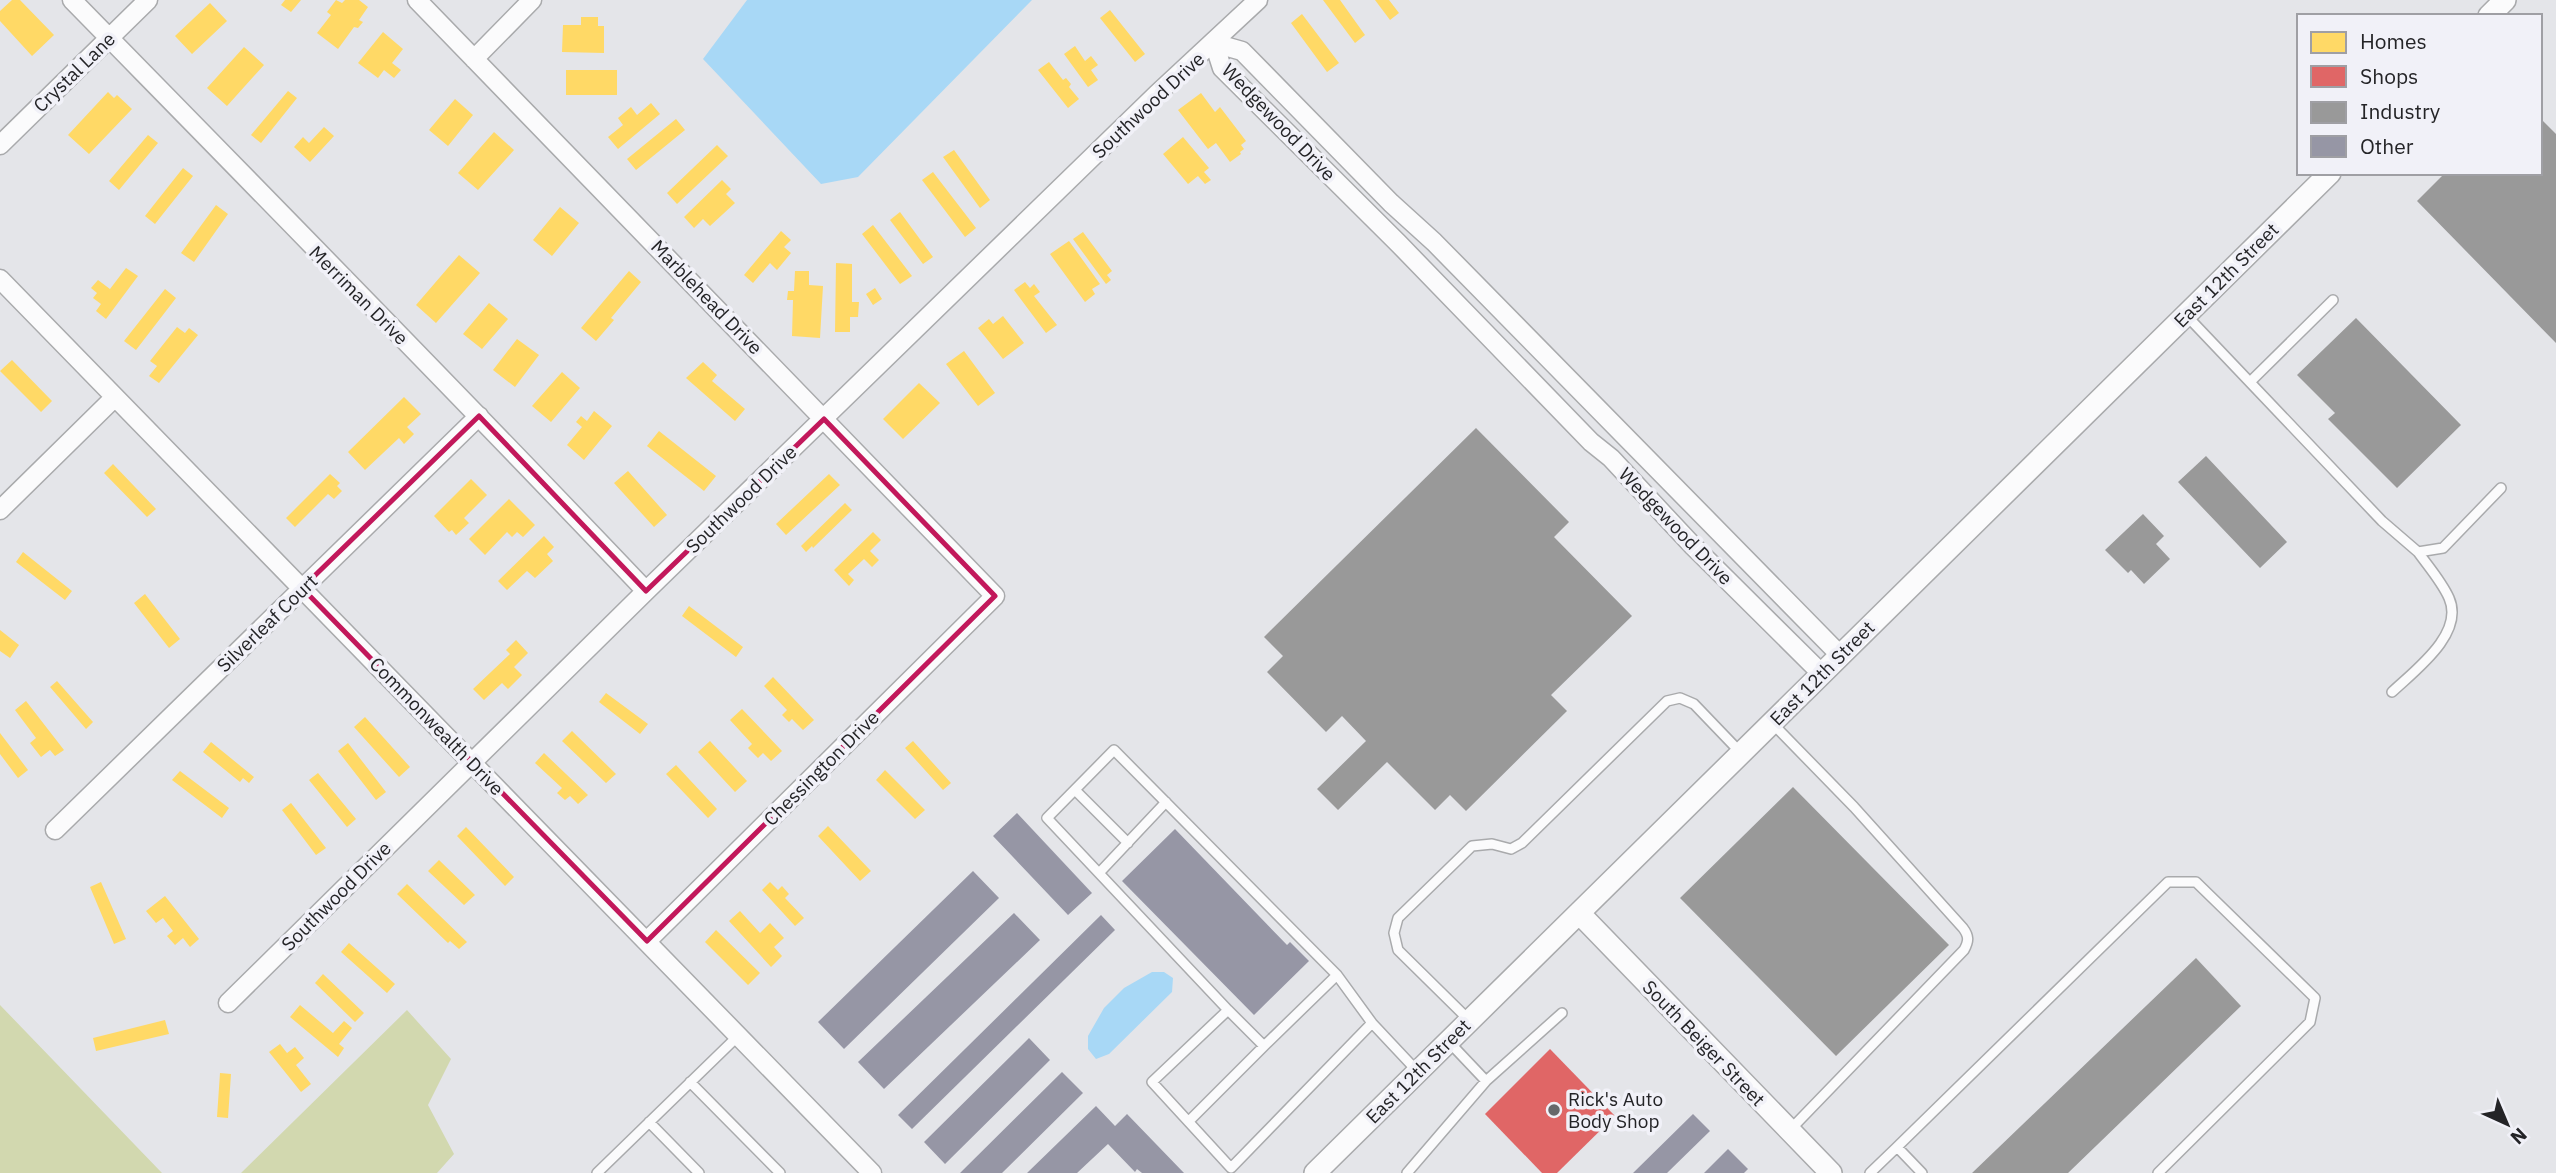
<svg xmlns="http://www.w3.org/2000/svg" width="2556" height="1173" font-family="'IBM Plex Sans',sans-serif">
	<rect width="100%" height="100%" fill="#e4e5e9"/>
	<!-- green -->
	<path fill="#d2d8af" d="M0,1005L162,1173H0Z
		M407,1010L451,1059L428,1105L454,1154L437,1173H241Z"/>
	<!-- water -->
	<path fill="#a8d8f6" d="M747,0H1032L858,177L821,184L703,59Z
		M1152,972H1164L1173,978L1172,992L1109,1054L1096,1059L1088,1049V1036L1104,1008L1124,988Z"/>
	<!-- homes -->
	<path fill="#ffd966" d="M12,0H20L54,35L32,56L0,21V11Z
		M285,0H301L291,12L281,5Z
		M336,0L342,3L345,0H359L368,7L359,20L363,22L358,28L354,27L338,49L317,33L331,15L327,12Z
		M1323,0H1340L1365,35L1355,43Z
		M1375,0H1389L1399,13L1390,20Z
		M210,3L227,21L192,54L175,36Z
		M1110,10L1145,54L1135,62L1100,18Z
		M1302,14L1339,63L1327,72L1291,23Z
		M581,17H598V26H604V53L562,52L563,25H581Z
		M383,32L403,49L392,63L401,70L394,78L384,70L378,78L358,63Z
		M1075,46L1085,61L1091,56L1098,65L1091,70L1098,80L1088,87L1064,54Z
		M244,47L264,65L227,106L207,88Z
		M1049,62L1063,80L1066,78L1071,84L1069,87L1079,99L1068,108L1038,70Z
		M566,70H617V95H566Z
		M288,91L297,98L261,143L251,135Z
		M108,92L114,98L117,95L132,109L89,154L68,135Z
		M1201,93L1215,112L1220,107L1246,141L1241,145L1244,149L1240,152L1241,154L1230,162L1216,143L1208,149L1178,110Z
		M455,99L473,115L448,146L429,130Z
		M651,103L660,114L618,149L608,137L623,125L618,118L631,107L637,115Z
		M676,119L685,130L636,170L627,159Z
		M324,127L334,136L310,162L294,147L303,137L309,143Z
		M494,132L514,150L478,190L458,173Z
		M148,135L158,143L119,190L109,181Z
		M1183,137L1209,168L1204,172L1211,180L1205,184L1198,176L1188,184L1163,154Z
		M717,145L728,156L677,204L667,193Z
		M954,150L990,200L980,208L943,157Z
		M183,168L193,176L155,224L145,216Z
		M933,172L976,228L965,237L922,180Z
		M722,180L731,189L726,194L735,203L710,226L703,219L694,228L684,217Z
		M216,205L228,214L194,262L181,253Z
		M560,207L579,223L552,256L533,240Z
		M900,212L933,257L923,264L890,220Z
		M873,225L912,276L900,284L862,234Z
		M781,231L791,240L784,247L791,253L777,270L770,263L753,283L744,275Z
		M1083,232L1112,271L1107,275L1111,280L1106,284L1073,239Z
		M1069,241L1100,284L1092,289L1095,294L1085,302L1050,254Z
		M459,255L480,273L436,323L416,305Z
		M836,263L852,264V302H859L858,317H850V332H835Z
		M126,268L138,276L106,319L96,311L101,304L93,298L97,293L91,288L98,280L110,289Z
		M629,271L641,282L611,318L614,320L596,341L581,328Z
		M795,271H809V285L823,286L820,338L792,336L793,300H787L788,291H794Z
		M1025,282L1030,288L1034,284L1040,292L1034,296L1057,325L1046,333L1014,290Z
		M875,288L882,299L873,305L866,294Z
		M165,289L176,298L136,350L124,341Z
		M489,303L508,319L482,349L463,334Z
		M1003,316L1024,343L1003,359L978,328L989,319L993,324Z
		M177,327L185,333L189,328L198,335L159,383L149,376L157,366L150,361Z
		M517,339L539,355L515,387L493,370Z
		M964,351L995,393L978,406L946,364Z
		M12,360L52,401L41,412L0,371Z
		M703,362L717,375L712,381L745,409L735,421L686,378Z
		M562,372L580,388L551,422L532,406Z
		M919,383L940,403L903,439L883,419Z
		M404,397L421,414L407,427L414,434L404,444L399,438L365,470L348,452Z
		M594,411L612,426L584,460L567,445L582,427L576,422L581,416L587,421Z
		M659,431L716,476L704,491L647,446Z
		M113,464L156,509L147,517L104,473Z
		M628,471L667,515L654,527L614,483Z
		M330,474L340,483L337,486L342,491L334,499L328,494L295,527L286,518Z
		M829,474L840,485L786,535L776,524Z
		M471,479L487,495L464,518L469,523L456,535L452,530L449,532L434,516Z
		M509,499L535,525L523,537L517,532L512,537L507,532L485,555L469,539Z
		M845,503L852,510L813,548L812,546L806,552L801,546Z
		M873,532L881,540L870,551L879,560L872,567L864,559L848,574L854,580L849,586L834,570Z
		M544,536L554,547L547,554L553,561L535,578L527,571L507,590L498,581Z
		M23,552L72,591L65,600L16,562Z
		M145,594L180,639L169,648L134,603Z
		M689,606L743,647L736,657L682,616Z
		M0,630L19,645L10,658L0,651Z
		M516,640L528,653L514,667L522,675L508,689L502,683L484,700L473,689L510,654L506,650Z
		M773,677L814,720L803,730L792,719L789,722L782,715L787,710L764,686Z
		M57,681L93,722L86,729L50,687Z
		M606,693L648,724L640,734L599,702Z
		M26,701L64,750L55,756L50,750L41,757L30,743L36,738L15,710Z
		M742,709L782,751L771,761L763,753L758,758L748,748L752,744L730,720Z
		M365,717L410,767L399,777L354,727Z
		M572,731L616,774L606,783L562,741Z
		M0,733L28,770L18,778L0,754Z
		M710,741L747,781L735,792L698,752Z
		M913,741L951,783L943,790L905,748Z
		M211,742L254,777L249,783L243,778L240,782L203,752Z
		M348,743L386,792L376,800L338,751Z
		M544,753L588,795L578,804L570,796L565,800L557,793L562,788L535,763Z
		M676,765L717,809L708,818L666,774Z
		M885,770L925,810L915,819L876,780Z
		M180,771L229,808L222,818L172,780Z
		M318,773L356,819L347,827L309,780Z
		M291,803L326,848L316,855L282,810Z
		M828,826L871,871L860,881L818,836Z
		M466,827L514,877L505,886L457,836Z
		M439,860L475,895L464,905L428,871Z
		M101,882L126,939L114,944L90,887Z
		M770,882L778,890L782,886L789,894L785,898L804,918L795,926L762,890Z
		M407,884L467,942L459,949L450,941L448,943L397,894Z
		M165,896L199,939L190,947L183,938L175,945L167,936L173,931L163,918L156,923L146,911Z
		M740,911L760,933L770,923L784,938L774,947L782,956L771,967L729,921Z
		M716,930L760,973L748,985L705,942Z
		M349,943L395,984L387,993L341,952Z
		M323,974L364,1013L355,1022L315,983Z
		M300,1005L333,1033L344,1021L352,1028L339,1044L344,1048L338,1057L290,1017Z
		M165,1020L169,1034L96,1051L93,1038Z
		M280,1044L287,1053L295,1047L304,1058L296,1065L311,1084L301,1092L269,1052Z
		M220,1073L231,1074L228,1118L217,1117Z"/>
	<!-- shops -->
	<path fill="#e06666" d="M1550,1049L1615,1116L1557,1173H1542L1485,1114Z"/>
	<!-- industry -->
	<path fill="#999" d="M2540,118L2556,134V343L2417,201L2445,173H2540Z
		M2356,318L2461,425L2397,488L2328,419L2335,413L2297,375Z
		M1476,428L1569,522L1554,537L1632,616L1551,695L1567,711L1466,811L1450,795L1435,810L1387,762L1338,810L1317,789L1366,741L1342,716L1326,732L1267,672L1283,656L1264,637Z
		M2206,456L2287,542L2260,568L2178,482Z
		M2143,514L2164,536L2156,544L2170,559L2144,584L2131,570L2128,573L2105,550Z
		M1793,787L1949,945L1836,1056L1680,898Z
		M2196,958L2241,1006L2068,1173H1972Z"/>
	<!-- building -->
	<path fill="#9696a5" d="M1017,813L1092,893L1068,915L993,836Z
		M1175,829L1287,945L1290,942L1309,961L1254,1015L1122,881Z
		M973,871L999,898L844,1049L818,1022Z
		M1014,913L1040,940L884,1089L858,1062Z
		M1101,915L1115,930L912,1129L898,1115Z
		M1029,1038L1050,1060L945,1164L924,1142Z
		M1062,1072L1083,1093L1002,1173H960Z
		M1096,1106L1115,1126L1127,1114L1184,1173H1142L1137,1169L1135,1172L1108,1144L1077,1173H1027Z
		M1693,1114L1710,1131L1667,1173H1633Z
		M1728,1149L1748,1169L1744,1173H1704Z"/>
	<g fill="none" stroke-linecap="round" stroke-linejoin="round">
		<defs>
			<path id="service" d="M2186,315L2382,521L2418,552L2443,548L2501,488
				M2250,382L2333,300
				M2392,692C2414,671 2465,634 2449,598C2442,582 2428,566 2418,552
				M1773,724L1854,807L1963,928C1969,936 1969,941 1964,950L1789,1131
				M1075,790L1128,843
				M1100,872L1166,802
				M1228,1010L1047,818L1114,750L1337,975
				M1470,1021L1398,950L1394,933L1398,918L1472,846L1492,844L1511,849L1522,843L1667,701L1680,698L1694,704L1741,753
				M1450,1043L1486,1081L1562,1013
				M1264,1046L1337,975L1372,1023
				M690,1082L780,1173
				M1189,1121L1264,1046L1228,1010L1152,1082L1231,1168L1372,1023L1418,1072
				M649,1122L699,1173
				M1897,1147L2168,882H2196L2315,998L2310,1022L2158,1173
				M597,1173L739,1035
				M1407,1173L1486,1081
				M1870,1173L1897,1147L1922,1173"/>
			<path id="minor" d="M72,0C264,196 457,392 646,591
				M417,0L995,596L647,941
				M1214,43L1242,51L1391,203L1434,242L1840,655
				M1214,43L1222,68L1398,243L1591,442L1611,458L1693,546L1821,673
				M474,59L532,0
				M0,145L148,0
				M0,279L872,1173
				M0,510L115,397
				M55,830L479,416
				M228,1003L646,591L1157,94L1258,0"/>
			<path id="tertiary" d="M2489,16L2505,0
				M1579,913L1831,1173
				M1315,1173L2330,173"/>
		</defs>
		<!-- service casing -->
		<use href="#service" stroke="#a9aaac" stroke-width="12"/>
		<!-- minor casing -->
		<use href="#minor" stroke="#a9aaac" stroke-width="21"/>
		<!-- tertiary casing -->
		<use href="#tertiary" stroke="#a9aaac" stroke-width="24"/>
		<!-- service -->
		<use href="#service" stroke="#fbfbfc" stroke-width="9"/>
		<!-- minor -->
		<use href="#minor" stroke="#fbfbfc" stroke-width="18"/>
		<!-- tertiary -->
		<use href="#tertiary" stroke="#fbfbfc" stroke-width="21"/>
	</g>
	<!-- marked area -->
	<path fill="none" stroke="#c2185b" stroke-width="5" stroke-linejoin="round" d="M479,416L646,591L824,419L995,596L647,941L302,588Z"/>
	<!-- markers -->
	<circle fill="#67686b" stroke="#f1f1f8" stroke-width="2.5" cx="1554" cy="1110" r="7"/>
	<g text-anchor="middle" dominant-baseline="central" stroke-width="7" stroke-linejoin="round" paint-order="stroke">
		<!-- street labels -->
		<g font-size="19" fill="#242427" stroke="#f1f1f8">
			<text transform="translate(74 72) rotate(-44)">Crystal Lane</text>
			<text transform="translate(1148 105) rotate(-43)">Southwood Drive</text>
			<text transform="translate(1279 122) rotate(46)">Wedgewood Drive</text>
			<text transform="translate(2226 275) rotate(-45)">East 12th Street</text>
			<text transform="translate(359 295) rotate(45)">Merriman Drive</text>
			<text transform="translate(707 297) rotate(46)">Marblehead Drive</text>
			<text transform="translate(741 499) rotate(-44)">Southwood Drive</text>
			<text transform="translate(1676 526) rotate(46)">Wedgewood Drive</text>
			<text transform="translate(267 623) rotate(-44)">Silverleaf Court</text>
			<text transform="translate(1822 673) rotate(-45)">East 12th Street</text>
			<text transform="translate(437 726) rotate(46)">Commonwealth Drive</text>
			<text transform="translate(821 768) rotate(-45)">Chessington Drive</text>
			<text transform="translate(336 896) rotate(-45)">Southwood Drive</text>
			<text transform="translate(1704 1043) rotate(46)">South Beiger Street</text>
			<text transform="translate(1418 1071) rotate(-45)">East 12th Street</text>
		</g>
		<!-- poi labels -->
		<g font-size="19" fill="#242427" stroke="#f1f1f8" text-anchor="start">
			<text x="1568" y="1099">Rick's Auto<tspan x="1568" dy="22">Body Shop</tspan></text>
		</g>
	</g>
	<!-- legend -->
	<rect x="2297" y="14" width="245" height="161" fill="#f1f1f8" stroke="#9f9fa4" stroke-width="2"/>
	<rect x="2311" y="32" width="35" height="21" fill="#ffd966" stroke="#9f9fa4" stroke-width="2"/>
	<text x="2360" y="49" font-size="21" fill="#242427">Homes</text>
	<rect x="2311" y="66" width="35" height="21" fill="#e06666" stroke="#9f9fa4" stroke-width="2"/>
	<text x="2360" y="84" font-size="21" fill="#242427">Shops</text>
	<rect x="2311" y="102" width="35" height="21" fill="#999999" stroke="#9f9fa4" stroke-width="2"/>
	<text x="2360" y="119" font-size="21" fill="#242427">Industry</text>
	<rect x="2311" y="136" width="35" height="21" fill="#9696a5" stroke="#9f9fa4" stroke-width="2"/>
	<text x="2360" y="154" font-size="21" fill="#242427">Other</text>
	<!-- north arrow -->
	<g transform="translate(2507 1124) rotate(136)" stroke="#f1f1f8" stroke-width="5" paint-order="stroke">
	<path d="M0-5L12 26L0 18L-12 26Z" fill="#242427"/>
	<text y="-10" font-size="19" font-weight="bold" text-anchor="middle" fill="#242427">N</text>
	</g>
</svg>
